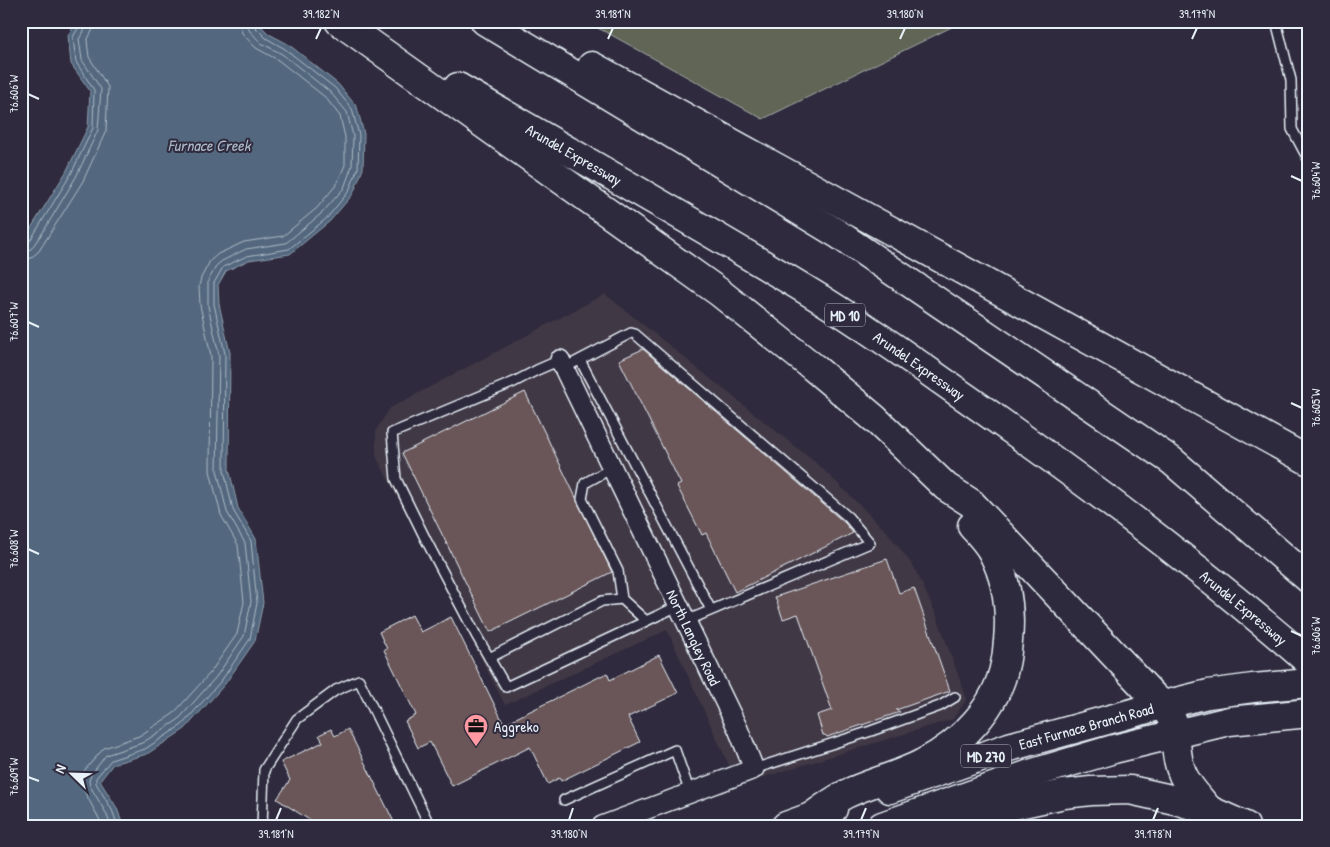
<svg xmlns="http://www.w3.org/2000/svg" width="1330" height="847" font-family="'Patrick Hand',sans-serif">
	<rect width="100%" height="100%" fill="#2f2a3d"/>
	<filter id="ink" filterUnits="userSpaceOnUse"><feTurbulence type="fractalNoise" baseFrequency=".02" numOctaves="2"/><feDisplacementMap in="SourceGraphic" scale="10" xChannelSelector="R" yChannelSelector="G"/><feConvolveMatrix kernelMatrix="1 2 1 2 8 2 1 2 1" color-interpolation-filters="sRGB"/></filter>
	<g filter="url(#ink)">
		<!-- built -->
		<path fill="#413745" d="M605,294L821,467L888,533L914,567L936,614L967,699L953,719L738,785L667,630L505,705L376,456V430L390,408Z"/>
		<!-- green -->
		<path fill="#606557" stroke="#a4aba8" d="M582,21H964L763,119L606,32Z"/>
		<!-- water -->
		<path fill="#53677e" stroke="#8f9eaf" d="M77,21H256L269,34L288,44L338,84L357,107L364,134L363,169L353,194L330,221L290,254L249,260L226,271L218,285L219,304L230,353L229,469L238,508L256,539L263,603L255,641L225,684L185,729L147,754L113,764L100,781L117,808L123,826H21V244L66,172L88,127L90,91L71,64L68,35Z"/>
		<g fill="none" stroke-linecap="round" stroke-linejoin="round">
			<!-- shore -->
			<path stroke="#acbac7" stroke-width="1" d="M21,246L28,244L71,174L93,128L94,90L76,62L73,37L80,25L81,21
				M21,253L31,249L43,232L76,177L98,130L101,89L82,60L79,39L86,28L87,21
				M21,260L31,258L39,251L83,181L106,131L108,87L89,57L87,41L93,29L94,21
				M103,826L82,787V779L84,771L104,748L139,736L173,714L210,673L237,634L244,602L238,545L221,515L210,471L211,356L200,305L199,286L201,278L210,261L218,254L244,242L283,236L317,208L337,184L345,165V137L340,116L325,97L278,60L256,48L242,33L239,21
				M111,826L106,813L90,786L89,781L91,775L106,755L142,743L178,720L216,677L244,636L251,602L245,543L227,512L217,470L219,355L208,306V281L217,265L222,261L246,249L286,243L322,213L344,188L352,166L353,136L347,112L330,92L282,54L261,43L249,30L246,21
				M118,826L112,810L96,783V778L111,760L145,749L182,725L221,681L250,639L257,603L251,541L233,510L224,470L225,354L214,304V283L223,267L247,256L289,249L327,218L349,191L358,168L359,135L352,109L335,88L285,49L266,38L254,26L253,21"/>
		</g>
		<!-- building -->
		<path fill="#6a5658" stroke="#e8f1f8" d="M643,349L845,523L853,533L735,592L706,533L702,535L677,486L681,484L619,360Z
			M525,392L612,572L490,632L402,453Z
			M887,559L899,593L914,588L950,691L896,710L900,712L827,737L825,735H823L817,715L832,710L798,614L783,619L775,597Z
			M412,615L421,632L451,617L504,724L607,673L610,680L659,655L678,693L628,717L640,742L561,781L559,778L548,784L530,747L452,786L430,742L418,748L405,721L416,715L384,650L387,649L379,632Z
			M331,729L335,736L348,729L396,826H313L311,821L277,799L290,780L281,762L323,742L319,735Z"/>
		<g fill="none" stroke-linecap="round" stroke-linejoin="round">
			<defs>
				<path id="service" d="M1276,21L1291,80L1292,129L1309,161
					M560,360L537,370L514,382L392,433L396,479L426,540L476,635L506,687L678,606
					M580,360L711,610
					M564,368L631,333L635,334L848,517L870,543L686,621
					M612,468L585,483L582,499L618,571L622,599
					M489,658L602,601L622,599L646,621
					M754,769L871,731L940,706L955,697
					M564,800L675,750L690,793
					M262,826L264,770L297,719L336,690L359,680L430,826"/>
				<g id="minor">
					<path id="s1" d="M560,360L738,729L754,769L602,826"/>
				</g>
				<g id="primary">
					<path id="s2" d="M890,789L1009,747L1147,709L1208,694L1253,688L1309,683"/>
					<path d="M786,826L833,809"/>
					<path d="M882,826L1030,774L1114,749L1229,721L1309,713"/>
				</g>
				<g id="motorway">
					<path d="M339,21L719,292L813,367L875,419L946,487L971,503L1154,697C1186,722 1169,745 1183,775C1189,788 1200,799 1209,810"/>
					<path d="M485,21L838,234L1172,461L1309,579"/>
					<path d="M592,66L1309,461"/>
					<path id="s3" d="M458,87C576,156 695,222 811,293C864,325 915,362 965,397C1084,480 1200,567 1309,662"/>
					<path d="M811,817C822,809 834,800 846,794C871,782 899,776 923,763C961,744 997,707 1005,664C1007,656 1007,649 1008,641C1011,611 1007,580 993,553C988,543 979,534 972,526"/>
					<path d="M918,826L1064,794L1091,791L1130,790L1175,800L1209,810L1245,826"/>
				</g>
			</defs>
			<!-- service casing -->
			<use href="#service" stroke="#e8f1f8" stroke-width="12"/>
			<!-- minor casing -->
			<use href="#minor" stroke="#e8f1f8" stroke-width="22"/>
			<!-- primary casing -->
			<use href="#primary" stroke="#e8f1f8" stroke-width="31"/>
			<!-- motorway casing -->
			<use href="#motorway" stroke="#e8f1f8" stroke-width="31"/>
			<!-- service -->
			<use href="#service" stroke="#2f2a3d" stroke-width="9"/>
			<!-- minor -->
			<use href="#minor" stroke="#2f2a3d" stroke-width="19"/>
			<!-- primary -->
			<use href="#primary" stroke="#2f2a3d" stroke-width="28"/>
			<!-- motorway -->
			<use href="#motorway" stroke="#2f2a3d" stroke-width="28"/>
		</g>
	</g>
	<!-- ticks -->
	<path fill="none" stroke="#e8f1f8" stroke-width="2" d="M316,39L321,28M608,39L613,28M900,39L905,28M1192,39L1197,28M28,94L39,99M1291,176L1302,181M28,322L39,327M1291,403L1302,408M28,549L39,554M1291,631L1302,636M28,777L39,781M276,820L281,808M569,820L573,808M861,820L866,808M1153,820L1158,808"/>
	<!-- icons -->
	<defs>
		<symbol id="office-pin" viewBox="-11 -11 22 30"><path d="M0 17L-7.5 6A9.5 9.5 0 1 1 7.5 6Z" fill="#ff9aa2" stroke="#2f2a3d"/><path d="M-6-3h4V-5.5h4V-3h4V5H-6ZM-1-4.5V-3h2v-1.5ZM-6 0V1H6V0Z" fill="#111"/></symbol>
	</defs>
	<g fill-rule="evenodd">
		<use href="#office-pin" x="462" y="712" width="28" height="38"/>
	</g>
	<g text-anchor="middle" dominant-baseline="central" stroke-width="4" stroke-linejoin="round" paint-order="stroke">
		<!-- shield labels -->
		<g fill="#2f2a3d" stroke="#b0b5c0" stroke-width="1">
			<rect x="825" y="303.5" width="40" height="23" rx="4"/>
			<rect x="961" y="744.5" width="50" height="23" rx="4"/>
		</g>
		<g font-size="14" font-weight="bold" fill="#e8f1f8">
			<text x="845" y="315">MD 10</text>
			<text x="986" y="756">MD 270</text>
		</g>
		<!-- street labels -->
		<g font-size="15" fill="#e8f1f8" stroke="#2f2a3d">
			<text stroke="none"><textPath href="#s3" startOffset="134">Arundel Expressway</textPath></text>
			<text stroke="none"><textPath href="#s3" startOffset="539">Arundel Expressway</textPath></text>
			<text stroke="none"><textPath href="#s3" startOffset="944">Arundel Expressway</textPath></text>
			<text stroke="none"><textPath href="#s1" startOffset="308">North Langley Road</textPath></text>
			<text stroke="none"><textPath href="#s2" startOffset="206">East Furnace Branch Road</textPath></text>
		</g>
		<!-- poi labels -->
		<g font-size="15" fill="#e8f1f8" stroke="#2f2a3d" text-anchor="start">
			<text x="494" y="726">Aggreko</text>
		</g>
		<!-- water labels -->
		<g font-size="16" font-style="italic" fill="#acbac7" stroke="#2f2a3d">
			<text x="209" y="145">Furnace Creek</text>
		</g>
	</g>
	<!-- margin -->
	<rect width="1330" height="847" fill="none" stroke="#2f2a3d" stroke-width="55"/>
	<!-- north arrow -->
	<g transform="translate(72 774) rotate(293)" stroke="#2f2a3d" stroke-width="4" paint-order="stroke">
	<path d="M0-4L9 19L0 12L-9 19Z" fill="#e8f1f8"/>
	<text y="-8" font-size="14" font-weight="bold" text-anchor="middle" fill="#e8f1f8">N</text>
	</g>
	<rect x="28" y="28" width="1274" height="792" fill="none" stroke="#e8f1f8" stroke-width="2"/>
	<g font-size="12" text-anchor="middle" fill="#e8f1f8">
		<text x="321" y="18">39.182°N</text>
		<text x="613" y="18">39.181°N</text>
		<text x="905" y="18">39.180°N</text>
		<text x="1197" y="18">39.179°N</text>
		<text transform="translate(14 94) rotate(-90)" y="4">76.606°W</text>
		<text transform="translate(1316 181) rotate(-90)" y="4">76.604°W</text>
		<text transform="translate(14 322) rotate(-90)" y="4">76.607°W</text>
		<text transform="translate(1316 408) rotate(-90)" y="4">76.605°W</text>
		<text transform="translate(14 549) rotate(-90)" y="4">76.608°W</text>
		<text transform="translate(1316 636) rotate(-90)" y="4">76.606°W</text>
		<text transform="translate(14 777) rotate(-90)" y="4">76.609°W</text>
		<text x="276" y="838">39.181°N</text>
		<text x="569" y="838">39.180°N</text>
		<text x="861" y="838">39.179°N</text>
		<text x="1153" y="838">39.178°N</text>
	</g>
</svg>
